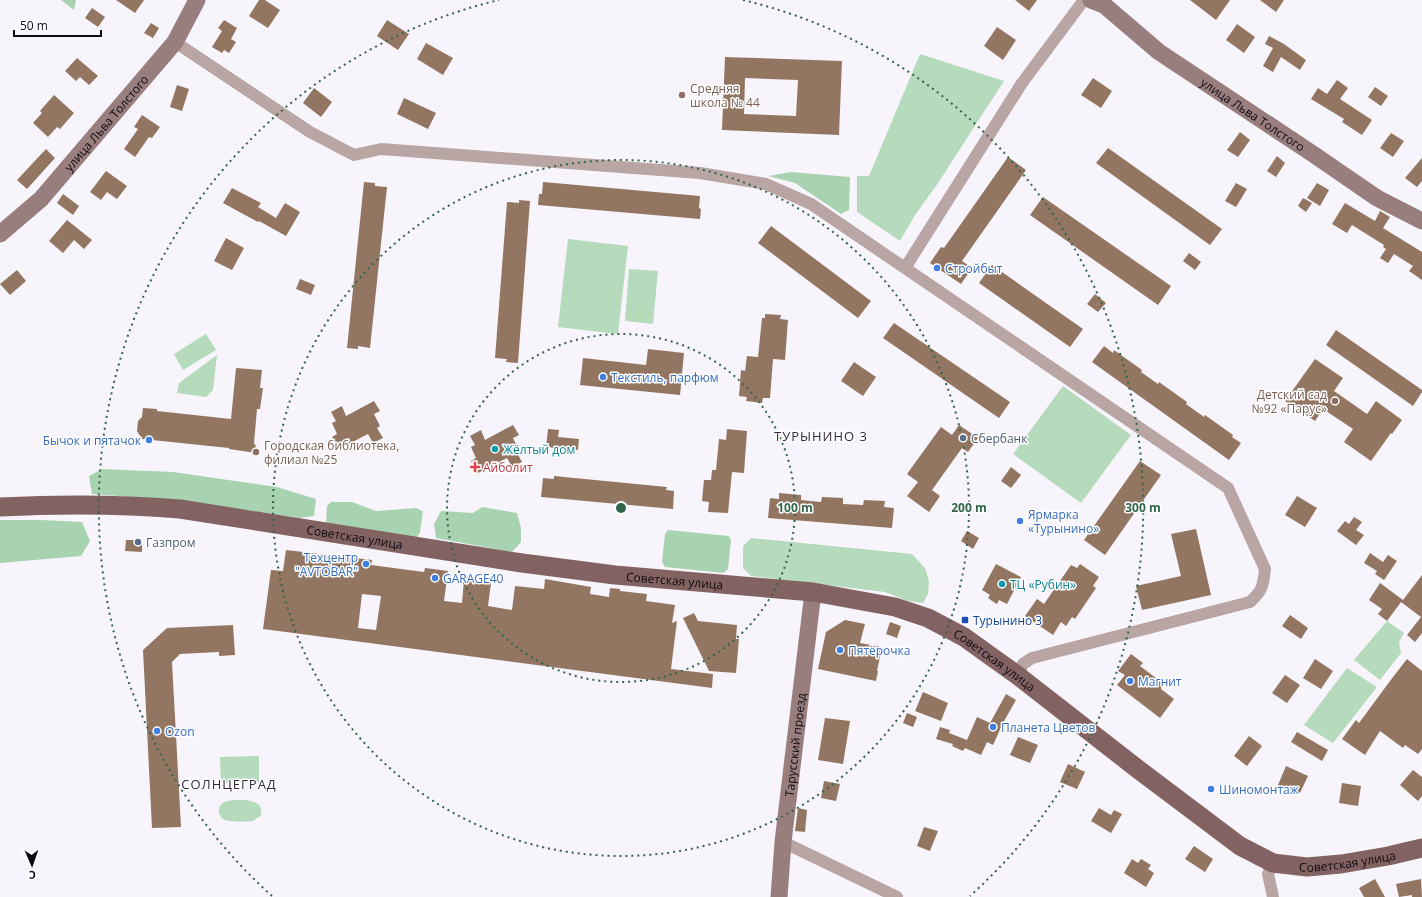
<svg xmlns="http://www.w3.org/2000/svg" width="1422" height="897" font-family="'Open Sans',sans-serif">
	<rect width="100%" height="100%" fill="#f8f4fb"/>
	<!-- green -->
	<path fill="#b5dabc" d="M920,54L1004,81L936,186L915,215L900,241L857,212V176H869Z
		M568,239L628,246L618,334L558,327Z
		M629,269L658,271L653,324L625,321Z
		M206,334L216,350L183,370L174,354Z
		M217,355L213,390L206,397L177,393L179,383Z
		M1063,386L1131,435L1081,503L1013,454Z
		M751,538L912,554L925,568L929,581L928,594L923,603L908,601L885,592L751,576L743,568V546Z
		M1387,621L1404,633L1399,642L1401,653L1380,680L1354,660Z
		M1347,668L1377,687L1333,743L1304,725Z
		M259,756V782L221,783L220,757Z
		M246,800C256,802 263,804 261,816C258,817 255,820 253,821C248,822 229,822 225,820C222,819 220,816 219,813C217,798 236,800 246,800Z"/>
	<!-- forest -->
	<path fill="#a8d3b1" d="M61,0H76L74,10Z
		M791,172L850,177L849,210L841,214L795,183L768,176Z
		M102,469L173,472L277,487L316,499L314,516L300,518L172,500L92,494L89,476Z
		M331,502H352L376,511L416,508L423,511L420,533L416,538L326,523L327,506Z
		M482,507L517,513L521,528V542L512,552L436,538L434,524L441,511L473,513Z
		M0,520H41L82,522L90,541L81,556L0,563Z
		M668,530L729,536L731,540L728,569L724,573L665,567L662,562L665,534Z"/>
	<!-- building -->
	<path fill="#927661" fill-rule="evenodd" d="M116,0H144L135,13Z
		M259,0H265L280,10L268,28L249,16Z
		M1015,0H1037L1029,11Z
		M1190,0H1230L1216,20Z
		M1260,0H1284L1276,12Z
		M92,8L105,17L98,27L85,18Z
		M224,20L237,28L231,39L236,42L229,53L224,50L222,53L212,47L222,31L218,28Z
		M387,20L409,34L398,50L377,36Z
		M151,23L159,28L153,38L144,33Z
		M1237,24L1255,37L1244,53L1226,40Z
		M997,27L1016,40L1003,60L984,46Z
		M1269,36L1284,44L1306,60L1300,70L1281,57L1273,72L1263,66L1273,48L1265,44Z
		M426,43L453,58L443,75L417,59Z
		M725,57L842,61L839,135L722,130ZM745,78L798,80L796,116L744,114Z
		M77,58L98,76L89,85L80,77L76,81L65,71Z
		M1093,78L1112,91L1101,108L1081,95Z
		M1337,80L1348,88L1340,99L1372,120L1362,135L1342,122L1344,119L1311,99L1318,88L1327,94Z
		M177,85L189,89L182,111L170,107Z
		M1375,87L1388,96L1381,106L1368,97Z
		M314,88L332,102L321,117L303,103Z
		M54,95L74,113L60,129L57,127L48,137L33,123L42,113L40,111Z
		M404,98L436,113L428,129L397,114Z
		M142,115L160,127L152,138L149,137L135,157L124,149L138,129L134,127Z
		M1240,132L1250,140L1238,157L1227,150Z
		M1391,133L1404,141L1393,157L1380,148Z
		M1108,148L1222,229L1210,245L1096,163Z
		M46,149L55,158L27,189L17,180Z
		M1277,156L1285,163L1276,177L1267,171Z
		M1008,157L1026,170L962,261L972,268L961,284L930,263L941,247L944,248Z
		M1422,158V181L1417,187L1405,178Z
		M106,171L127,186L117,199L107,192L101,200L90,192Z
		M364,182L375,183V186L387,187L370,348L358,346V349L347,348Z
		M543,182L700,196L699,208L701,209L700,219L538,205L539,194H542Z
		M1236,183L1247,189L1236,207L1225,201Z
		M1317,183L1329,190L1320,206L1307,198Z
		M232,188L261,203L258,207L276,218L285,203L300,212L286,236L259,221L258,222L223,203Z
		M63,194L79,206L73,215L57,203Z
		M1043,197L1171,286L1158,305L1030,215Z
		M1303,198L1312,203L1306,212L1298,206Z
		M519,200L530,201L518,363L506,362L507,359L495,358L507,202L519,203Z
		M1345,203L1375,221L1380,211L1390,217L1383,228L1422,252V280L1409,271L1413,266L1394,254L1388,263L1380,258L1386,249L1383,247L1384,245L1352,225L1347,233L1332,224Z
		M67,220L92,240L84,249L74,240L63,253L49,241Z
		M771,226L871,301L858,318L758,243Z
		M226,238L244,248L232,270L214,261Z
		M1189,253L1201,262L1195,270L1183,261Z
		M992,265L1083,329L1070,347L979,283Z
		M17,270L26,281L10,295L0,284Z
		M300,279L315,285L311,295L296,289Z
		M1095,294L1106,303L1098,312L1087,304Z
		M765,314L781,315L780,319L788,320L785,360L773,359L770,398H763L762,403L746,401L747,397L739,396L741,370L745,371L747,356L758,357L762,318H765Z
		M894,323L1010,402L999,418L883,338Z
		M1336,330L1422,390V392L1413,406L1326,345Z
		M1104,346L1113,353L1114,350L1142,370L1141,372L1158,384L1159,382L1187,402L1186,404L1204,417L1205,415L1233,435L1232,437L1241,443L1229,460L1092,362Z
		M648,349L684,353L680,395L580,385L583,358L646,365Z
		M1315,359L1343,378L1334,391L1367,414L1376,401L1402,420L1392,434L1391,433L1371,461L1344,442L1353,429L1323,409L1315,421L1285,401Z
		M854,362L876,377L863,396L841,381Z
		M236,368L262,370L260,388H263L260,409H257L254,443L257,448L256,453L229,449V448L142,439L137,431L138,421L142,417L143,408L157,409V411L231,419Z
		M374,401L380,411L374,414L380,426L377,428L383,438L373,443L368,434L339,449L332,437L337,434L332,423L336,421L331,412L342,406L346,416Z
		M513,425L519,435L513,438L519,450L516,451L522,462L512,467L507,458L478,473L471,461L476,458L471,447L475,445L470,436L481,430L485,440Z
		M959,425L978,438L968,452L962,448L932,490L940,496L929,512L907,496L918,482L907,474L941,427L952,435Z
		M548,429L559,430L558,437L579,439L578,450L546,447Z
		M727,429L747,431L744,473L732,472L728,513L708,512L709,502L702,501L704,480H711L712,470H716L719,439L726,440Z
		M1140,461L1161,475L1105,555L1084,540Z
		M1011,467L1021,475L1011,488L1001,481Z
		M554,476L667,487L666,490L674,491L673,509L541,497L543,478L554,479Z
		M779,493L801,495V500L821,502L822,497L843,498V504L863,505L864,500L885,501L884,507L894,508L892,528L768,518L770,498L779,499Z
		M1297,496L1317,508L1305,527L1285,515Z
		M1354,517L1362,522L1356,530L1364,535L1356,545L1337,531L1345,521L1349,524Z
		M1196,529L1211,595L1142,610L1136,586L1181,576L1171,534Z
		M967,531L979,538L973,549L961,541Z
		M126,540H142V552L125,551Z
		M286,550L372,560L371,565L424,572L425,568L448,571L444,601L462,603L464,580L491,583L488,606L512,610L515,586L544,589L545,579L591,587L590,594L609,597L610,588L620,589V591L647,594L646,601L675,605L672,623L677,621L671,669L713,674L712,688L263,629L271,570L283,571ZM362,594L381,596L376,630L358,628Z
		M1370,553L1383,562L1388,555L1397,561L1384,580L1375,574L1377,571L1364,563Z
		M996,564L1021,577L1007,604L999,600L997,604L992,601L988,598L990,595L982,590Z
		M1080,564L1099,577L1093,586L1096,588L1075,619L1072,617L1066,626L1061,622L1053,635L1025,616L1037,599L1044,604L1071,565L1077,568Z
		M1422,575V633L1415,642L1407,635L1421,617L1401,602L1387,621L1378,614L1382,609L1369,600L1380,583L1403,600Z
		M694,613L698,621L737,625L736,639H739L736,673L709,671L683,618Z
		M1290,615L1308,628L1301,639L1282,626Z
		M845,620L865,624L860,643L882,647L877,671H878L876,681L818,669L826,632Z
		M890,622L901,626L897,638L886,634Z
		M233,625L235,655L219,656V652L180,654L172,662L181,827L152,828L143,650L167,628Z
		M1131,654L1143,663L1140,666L1164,684L1161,689L1174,699L1160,718L1117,685L1125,675L1118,671Z
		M1315,659L1333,671L1321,689L1303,678Z
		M1407,659L1422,671V749L1418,754L1405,745L1403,748L1380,731L1365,755L1342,739L1356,720L1359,723L1390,681Z
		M1285,675L1300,685L1287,703L1272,693Z
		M923,692L948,703L941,721L915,711Z
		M1006,694L1016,700L1003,723L993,745L987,742L981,755L965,748L963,751L952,746L953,744L936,739L940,727L950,730L949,733L967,740L977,717L990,723Z
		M907,713L917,717L913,727L903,723Z
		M825,718L850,721L843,764L818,760Z
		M1297,732L1328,750L1322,761L1291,742Z
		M1249,736L1262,746L1247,766L1234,756Z
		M1018,737L1038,745L1030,763L1010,755Z
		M1068,764L1085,772L1077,789L1060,782Z
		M1286,766L1308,776L1299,795L1278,785Z
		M1413,770L1422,777V796L1418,801L1400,785Z
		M824,781L840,784L836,801L821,798Z
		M1342,783L1361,786L1358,806L1339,803Z
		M798,808L807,810L805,832L795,831Z
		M1099,808L1111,815L1114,810L1122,814L1111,833L1091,821Z
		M924,827L938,831L930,851L917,846Z
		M1194,846L1213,859L1205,872L1185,859Z
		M1132,859L1138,863L1141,859L1151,865L1148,869L1154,873L1146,887L1124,873Z
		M1375,879L1385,897H1364L1359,888Z
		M1421,879L1422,897H1412V895L1399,897L1396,884Z"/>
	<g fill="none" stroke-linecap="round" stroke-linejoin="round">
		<!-- street -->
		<path stroke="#b8a5a4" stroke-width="12" d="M175,42L310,132L354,155L381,149L700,173L766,184L811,204L1228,488L1265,569C1263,586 1263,590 1250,602L1032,658L1023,664L1017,675
			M905,268L1022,83L1084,0
			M783,842L897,897
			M1273,897L1268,874L1273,863"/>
		<!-- secondary -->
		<g stroke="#987f7d" stroke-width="17">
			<path id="s1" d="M1091,0L1104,5L1159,52L1313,154L1377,198L1422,221"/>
			<path id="s2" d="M0,234L41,199L175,42L197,0"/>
			<path id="s3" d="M779,897L783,842L813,592"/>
		</g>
		<!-- primary -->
		<path stroke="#826361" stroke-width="19" id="s4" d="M0,507C60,504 119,504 180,509L522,563L615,575L813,592L895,607L928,618L964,637L1017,675L1139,770L1240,846L1273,863L1307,867L1341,864L1388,856L1422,848"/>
	</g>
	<!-- distance rings -->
	<g fill="none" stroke="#30654b" stroke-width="2" stroke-dasharray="2 4">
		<circle cx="621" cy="508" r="174"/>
		<circle cx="621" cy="508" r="348"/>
		<path d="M272 896A522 522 0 0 1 499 0M743 0A522 522 0 0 1 970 896"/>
	</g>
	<!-- markers -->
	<g fill="#8d6e63" stroke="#fff" stroke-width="1.5">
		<circle cx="682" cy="95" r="4"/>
		<circle cx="1335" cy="401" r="4"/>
		<circle cx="256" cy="452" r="4"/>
	</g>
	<g fill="#3f7fe0" stroke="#fff" stroke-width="1.5">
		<circle cx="937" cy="268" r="4"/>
		<circle cx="603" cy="377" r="4"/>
		<circle cx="149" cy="440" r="4"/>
		<circle cx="1020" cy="521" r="4"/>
		<circle cx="366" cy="564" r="4"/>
		<circle cx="435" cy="578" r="4"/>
		<circle cx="840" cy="650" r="4"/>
		<circle cx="1130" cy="681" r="4"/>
		<circle cx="993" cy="727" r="4"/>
		<circle cx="157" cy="731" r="4"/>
		<circle cx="1211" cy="789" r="4"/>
	</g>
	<g fill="#5c6f8a" stroke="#fff" stroke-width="1.5">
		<circle cx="963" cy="438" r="4"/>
		<circle cx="138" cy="542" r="4"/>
	</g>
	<g fill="#0f9aa8" stroke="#fff" stroke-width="1.5">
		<circle cx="495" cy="449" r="4"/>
		<circle cx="1002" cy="584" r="4"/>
	</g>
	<path fill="#e0444e" stroke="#fff" stroke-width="1.5" d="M473 461h4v4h4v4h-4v4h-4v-4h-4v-4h4z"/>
	<rect fill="#1a4fb4" stroke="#fff" stroke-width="1.5" x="961" y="616" width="8" height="8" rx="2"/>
	<g text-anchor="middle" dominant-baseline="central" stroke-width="3" stroke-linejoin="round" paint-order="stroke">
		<!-- education labels -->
		<g font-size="12" fill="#785e54" stroke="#fff" text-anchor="start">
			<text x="690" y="88">Средняя<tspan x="690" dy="14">школа № 44</tspan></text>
			<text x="1327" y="394" text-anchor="end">Детский сад<tspan x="1327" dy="14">№92 «Парус»</tspan></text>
			<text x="264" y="445">Городская библиотека,<tspan x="264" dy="14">филиал №25</tspan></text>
		</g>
		<!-- street labels -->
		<g font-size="12" fill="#0f0914" stroke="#fff">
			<text stroke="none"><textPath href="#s1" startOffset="199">улица Льва Толстого</textPath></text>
			<text stroke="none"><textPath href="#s2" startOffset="154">улица Льва Толстого</textPath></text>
			<text stroke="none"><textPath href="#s4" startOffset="357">Советская улица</textPath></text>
			<text stroke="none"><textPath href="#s4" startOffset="680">Советская улица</textPath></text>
			<text stroke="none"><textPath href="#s4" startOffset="1016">Советская улица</textPath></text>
			<text stroke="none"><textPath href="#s3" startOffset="153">Тарусский проезд</textPath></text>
			<text stroke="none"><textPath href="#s4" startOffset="1436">Советская улица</textPath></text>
		</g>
		<!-- shop labels -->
		<g font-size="12" fill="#366cbe" stroke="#fff" text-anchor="start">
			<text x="945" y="268">Стройбыт</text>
			<text x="611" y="377">Текстиль, парфюм</text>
			<text x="141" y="440" text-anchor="end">Бычок и пятачок</text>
			<text x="1028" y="514">Ярмарка<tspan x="1028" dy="14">«Турынино»</tspan></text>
			<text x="358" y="557" text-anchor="end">Техцентр<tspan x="358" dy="14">"AVTOBAR"</tspan></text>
			<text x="443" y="578">GARAGE40</text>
			<text x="848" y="650">Пятёрочка</text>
			<text x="1138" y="681">Магнит</text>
			<text x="1001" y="727">Планета Цветов</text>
			<text x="165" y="731">Ozon</text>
			<text x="1219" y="789">Шиномонтаж</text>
		</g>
		<!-- service labels -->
		<g font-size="12" fill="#4e5e75" stroke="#fff" text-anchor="start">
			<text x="971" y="438">Сбербанк</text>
			<text x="146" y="542">Газпром</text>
		</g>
		<!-- culture labels -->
		<g font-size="12" fill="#0d838f" stroke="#fff" text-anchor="start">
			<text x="503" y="449">Жёлтый дом</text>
			<text x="1010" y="584">ТЦ «Рубин»</text>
		</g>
		<!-- health labels -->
		<g font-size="12" fill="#be3a42" stroke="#fff" text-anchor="start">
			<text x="483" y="467">Айболит</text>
		</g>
		<!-- transit labels -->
		<g font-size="12" fill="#164399" stroke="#fff" text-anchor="start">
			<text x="973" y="620">Турынино 3</text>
		</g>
		<!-- neighbourhood labels -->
		<g font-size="13" letter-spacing="1" fill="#342740" stroke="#fff">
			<text x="821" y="436">ТУРЫНИНО 3</text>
			<text x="229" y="784">СОЛНЦЕГРАД</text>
		</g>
	</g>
	<circle cx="621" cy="508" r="6" fill="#30654b" stroke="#fff" stroke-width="2"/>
	<g font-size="12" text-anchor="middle" font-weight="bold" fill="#30654b" stroke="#fff" stroke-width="3" stroke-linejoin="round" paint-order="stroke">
		<text x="795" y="512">100 m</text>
		<text x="969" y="512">200 m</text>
		<text x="1143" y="512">300 m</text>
	</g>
	<!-- north arrow -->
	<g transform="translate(32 865) rotate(178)" stroke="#ffffff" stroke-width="3" paint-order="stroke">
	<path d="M0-3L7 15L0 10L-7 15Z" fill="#0f0914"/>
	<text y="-6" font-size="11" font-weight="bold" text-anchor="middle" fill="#0f0914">С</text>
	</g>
	<!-- scale -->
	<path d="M14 30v6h87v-6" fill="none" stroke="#0f0914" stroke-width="2"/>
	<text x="20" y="30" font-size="12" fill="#0f0914" stroke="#ffffff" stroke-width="3" paint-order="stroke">50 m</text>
</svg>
